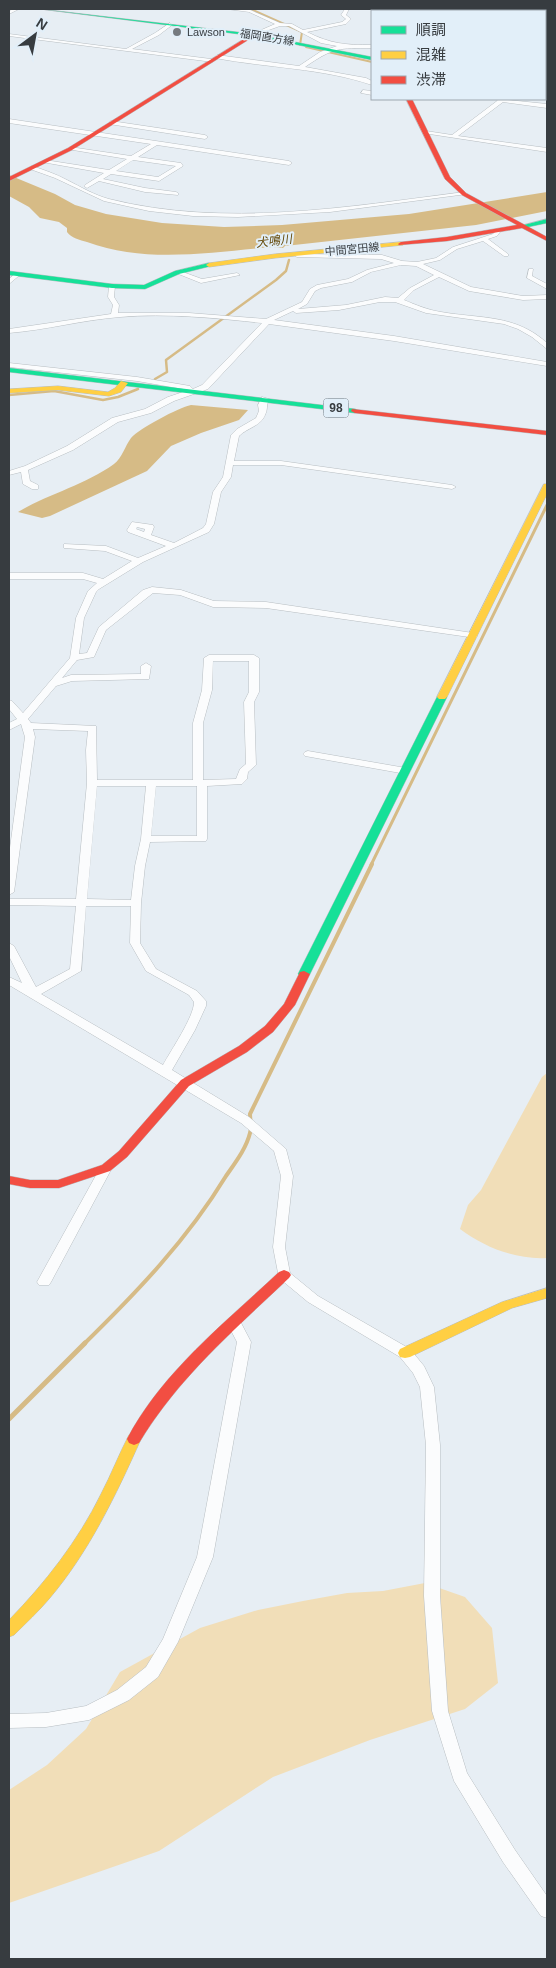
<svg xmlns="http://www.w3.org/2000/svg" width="556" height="1968" font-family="Helvetica,'Noto Sans JP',sans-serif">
	<rect width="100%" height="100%" fill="#e7eef4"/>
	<!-- green -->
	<path fill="#f1deb8" d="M547,1073V1258C516,1260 484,1247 460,1229L468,1205L481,1190L542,1077Z
		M425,1583L465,1597L492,1628L498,1683L465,1709L370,1740L273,1777L159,1851L9,1903V1790L47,1765L86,1729L120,1672L200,1628L258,1610L303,1601L347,1593L383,1591Z"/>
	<!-- water -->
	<path fill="#d6bb86" d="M9,175L55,194L75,205L106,214L162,223L224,227L282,225L409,214L547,192V211L476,225L285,246L283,248L273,247C212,252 146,264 87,242C80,240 71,238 67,232V228L59,222L40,218L29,207L9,196Z
		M191,405L248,410L239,420L201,433L171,446L147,471L50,516L42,518L18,512C48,494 85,485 114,464C122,458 125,446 131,438C140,428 178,408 191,405Z"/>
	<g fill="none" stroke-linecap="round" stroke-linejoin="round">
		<!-- stream-far4 -->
		<path stroke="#d6bb86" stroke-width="2" d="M237,9L255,11L302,32L300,45
			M306,47L372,62
			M545,91H547"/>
		<!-- stream-far3 -->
		<path stroke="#d6bb86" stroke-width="2.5" d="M155,379L167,372L166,360L276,280L286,271L289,260
			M9,395L54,391L103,400L118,397L138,389"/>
		<!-- stream-far2 -->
		<path stroke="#d6bb86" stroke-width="3" d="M371,865L547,505"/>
		<!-- stream-far1 -->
		<path stroke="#d6bb86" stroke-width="4" d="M84,1344C137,1292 187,1240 226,1176C235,1163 246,1149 250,1133C252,1127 250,1120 250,1114L372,864"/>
		<!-- stream -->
		<path stroke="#d6bb86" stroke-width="5" d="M9,1419L85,1343"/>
		<defs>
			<path id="street" d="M14,9H19L9,14V11Z
				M227,9H248L280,23L292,24L303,30L342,22L346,19L341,15L345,9H349L346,15L351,19L346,24L307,32C331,44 345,45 372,45V48C339,48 334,47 305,67L366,78L372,81V85C322,68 268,68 215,58L217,55L299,66L320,52L337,46L321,43L289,26H280L252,36V34L275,24L249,12Z
				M408,9L471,10L473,11L410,10Z
				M491,9H497L493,11H487Z
				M539,9H547V11L539,10Z
				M545,21H547V23H545Z
				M170,23L172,25L159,35L132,49L211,59L213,62L9,36V34L126,49L155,33Z
				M545,36H547V38H545Z
				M545,56L547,57V61H545Z
				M363,90L372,91V95L361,93Z
				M498,99L547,104V108L503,102L458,136L547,148V152L423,133L426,131L452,135L497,101Z
				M9,119L289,161L292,163L289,165L157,145L138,157L181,163L183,166L159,181L111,174L103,179L145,188L176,192L178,193V195L145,192L99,181L87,188L84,186L85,185L104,173L42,162L45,160L109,170L127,159L67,149L70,147L131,156L151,144L9,123ZM133,160L176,166L158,177L116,171Z
				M111,121L205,135L208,137L205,139L109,124Z
				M32,166C44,170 56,174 67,180C81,187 94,195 109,199C225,228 347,207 464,192L467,194L330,212L238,217L193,216L149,211L104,201L55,178L30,169Z
				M497,230L500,232L497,236L488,239L508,254V256H504L483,241L457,249L440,260L423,264L471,287L523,296L547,295V299L523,300L469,291L439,277L414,290L404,300C416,305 428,310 441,312C481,319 515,314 547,343V349L532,337L518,329L504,324L426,313L395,302H380L339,310L296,313L293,311L274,320L394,336L547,362V366L394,341L269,324L208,389L174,401L151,413L118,422L73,450L28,470L30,481L38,485V489H32L23,484L21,472L9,475V471L25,466L67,446L112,418L145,409L168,397L189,390L137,381L9,367V363L137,377L190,386L193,389L202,385L262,323C216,318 167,313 120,317C82,320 46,330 9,333V329L111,314L113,305L108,297L109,286L112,284L115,286L114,297L119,305L118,313H189L266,319L302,302L310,289L317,285L348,279L367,270L394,263L381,259L297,257L295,256V254L382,255L402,261L417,262L436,258L453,247L493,234ZM401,265L416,266L434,275L410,288L398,298L385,297L346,305L298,309L307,304L315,291L321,288L352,282L371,272Z
				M529,269H533L532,276L547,284V289L527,278Z
				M176,271H180L202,279L237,273L240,275L201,283L176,273Z
				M16,273L21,274L9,284V279Z
				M262,397L269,399C266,405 268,410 265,415C261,426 247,428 239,436L234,461H281L452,485L456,487L452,489L281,465H233L231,477L221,492L214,524L209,532L143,562L99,589L96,592L84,618L79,654L87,653L99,627L143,590L152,587L181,590L214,601L266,602L473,633L477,636L476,638L266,608L213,607L180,595L153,593L106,630L94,657L77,660L62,678L71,675L141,674V666L146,663L151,666L149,679L72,681L56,686L28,719L31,723L96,726L97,780H193V723L202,690L204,658L209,655H254L259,658V692L254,702L256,765L248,772L247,779L242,784L207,786V839L206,841L150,842L145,866L141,903L140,943L156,969L197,991L206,1001V1006L195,1030L172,1070L249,1117L286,1149L293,1176L285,1247L290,1273L318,1296L410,1349L424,1366L434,1387L440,1445V1596L448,1711L467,1773L515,1850L547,1896V1918L541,1916L503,1862L454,1781L432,1711L424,1596L426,1445L420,1387L413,1373L400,1357L308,1302L279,1278L273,1247L281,1176L274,1151L241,1123L9,985V977L22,983L9,956V943L14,946L36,987L70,969L76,906L9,905V899H76L87,783L86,750L88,731L33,729L35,737L14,892L9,895V855L25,737L21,724L9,730V723L17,719L9,709V700L12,701L23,713L70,658L76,618L88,591L97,583L83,579H9V573H83L103,579L132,561L105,551L64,548V544L106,546L138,558L166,546L128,532L127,530L132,522L153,525L154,527L151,535L174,543L203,528L206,524L213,492L223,477L231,435L237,429L256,418L259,411L258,405ZM137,527L145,529L144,532L136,529ZM213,661H249V692L244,702L246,764L240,769L236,779L203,780V723L212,690ZM97,786H146L141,839L135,866L131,900L87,899ZM156,786H197V836H151ZM86,906H131L130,943L146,971L189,995L194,1002C194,1017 171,1050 163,1065L41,994L81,971Z
				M308,751L406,768L411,771L406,774L305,756L303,754L305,752Z
				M106,1164L110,1165L112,1168L51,1282L49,1285H39L37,1282L100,1168L102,1165Z
				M234,1318L239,1319L251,1342L213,1557L178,1642L158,1677L129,1700L89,1720L46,1727L9,1728V1714L46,1713L86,1706L117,1690L146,1667L163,1639L197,1557L237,1342L227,1323L229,1319Z"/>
			<path id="fast" d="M40,9L254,34L372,57V60L254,36Z
				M547,219V223L523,228L520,226Z
				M209,263L212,265L211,266L179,274L145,289L112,288L9,275V271L112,284L144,285L175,271Z
				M9,368L355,409L359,411L355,413L9,372Z
				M442,694L447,697L310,974L304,977L300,976L298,974L437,697Z"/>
			<path id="slow" d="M401,242L404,244L403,245L275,258L209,267L206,265L209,263L275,254Z
				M121,381L128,383L121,392L109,396L58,390L9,393V389L58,386L108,392L115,388Z
				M544,484H547V494L447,697L445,699H439L437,697Z
				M547,1288V1298L512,1308L410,1357L405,1358L400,1357L398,1353L400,1349L502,1302Z
				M134,1433L139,1435L141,1439C116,1495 89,1552 49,1599C39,1611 26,1623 14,1635L9,1637V1620C45,1583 78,1541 101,1494C111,1475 119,1454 129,1435Z"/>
			<path id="jam" d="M252,34L256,35L72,150L9,181V177L68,148Z
				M545,85H547V89H545Z
				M406,99H412L450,177L466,193L547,237V241L522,228L447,241L399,245L398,244L401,242L447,237L517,225L462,195L445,179Z
				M352,409L547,431V435L355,413L351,411Z
				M304,971L310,974L295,1005L273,1032L247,1052L189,1086L127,1157L110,1171L59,1188H30L9,1184V1176L30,1180H58L102,1165L119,1151L181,1080L239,1046L265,1026L284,1004L300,972Z
				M284,1270L289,1272L291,1275L289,1278C234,1330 178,1378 139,1443L134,1445L129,1443L127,1439C162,1372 225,1323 279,1272Z"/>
		</defs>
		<!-- street casing -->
		<use href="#street" stroke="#b8bec2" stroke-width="1"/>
		<!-- fast casing -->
		<use href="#fast" stroke="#b8bec2" stroke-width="1"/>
		<!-- slow casing -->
		<use href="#slow" stroke="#b8bec2" stroke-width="1"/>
		<!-- jam casing -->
		<use href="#jam" stroke="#b8bec2" stroke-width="1"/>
		<!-- street -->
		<use href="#street" fill="#fbfcfd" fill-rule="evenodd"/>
		<!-- fast -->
		<use href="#fast" fill="#16e098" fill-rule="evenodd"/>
		<!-- slow -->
		<use href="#slow" fill="#ffcf43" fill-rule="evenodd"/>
		<!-- jam -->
		<use href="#jam" fill="#f24e42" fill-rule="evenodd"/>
	</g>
	<!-- markers -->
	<circle fill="#757a7f" stroke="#e2eff9" stroke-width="2" cx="177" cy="32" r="5"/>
	<g text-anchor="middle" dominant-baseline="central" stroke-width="4" stroke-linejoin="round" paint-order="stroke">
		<!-- far-poi labels -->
		<g font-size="11" fill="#373c40" stroke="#e2eff9" text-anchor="start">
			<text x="187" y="32">Lawson</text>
		</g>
		<!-- far-street labels -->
		<g font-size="11" fill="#373c40" stroke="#e2eff9">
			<text transform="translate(267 37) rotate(9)">福岡直方線</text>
			<text transform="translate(352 249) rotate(-5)">中間宮田線</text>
		</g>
		<!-- far-water labels -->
		<g font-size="12" font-style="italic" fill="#634706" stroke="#e2eff9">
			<text transform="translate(274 241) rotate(-7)">犬鳴川</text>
		</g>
		<!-- shield labels -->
		<rect fill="#e2eff9" stroke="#6a7278" stroke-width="1" x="323.5" y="398.5" width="25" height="19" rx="4"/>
		<g font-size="12" font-weight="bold" fill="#373c40">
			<text x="336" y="408">98</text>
		</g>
	</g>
	<!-- border -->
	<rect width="556" height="1968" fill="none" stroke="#373c40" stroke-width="20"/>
	<!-- legend -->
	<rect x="371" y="10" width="175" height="90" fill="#e2eff9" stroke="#9ea7af"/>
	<rect x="381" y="26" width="25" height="8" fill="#16e098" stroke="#9ea7af"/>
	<text x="416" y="35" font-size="15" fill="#373c40">順調</text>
	<rect x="381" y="51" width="25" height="8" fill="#ffcf43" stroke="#9ea7af"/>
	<text x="416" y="60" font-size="15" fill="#373c40">混雑</text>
	<rect x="381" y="76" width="25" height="8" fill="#f24e42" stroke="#9ea7af"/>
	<text x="416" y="85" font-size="15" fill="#373c40">渋滞</text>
	<!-- north arrow -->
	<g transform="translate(35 35) rotate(32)" stroke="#e2eff9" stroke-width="4" paint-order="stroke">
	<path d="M0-4L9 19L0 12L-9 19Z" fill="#373c40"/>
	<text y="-8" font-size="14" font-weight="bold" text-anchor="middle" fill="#373c40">N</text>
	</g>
</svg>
